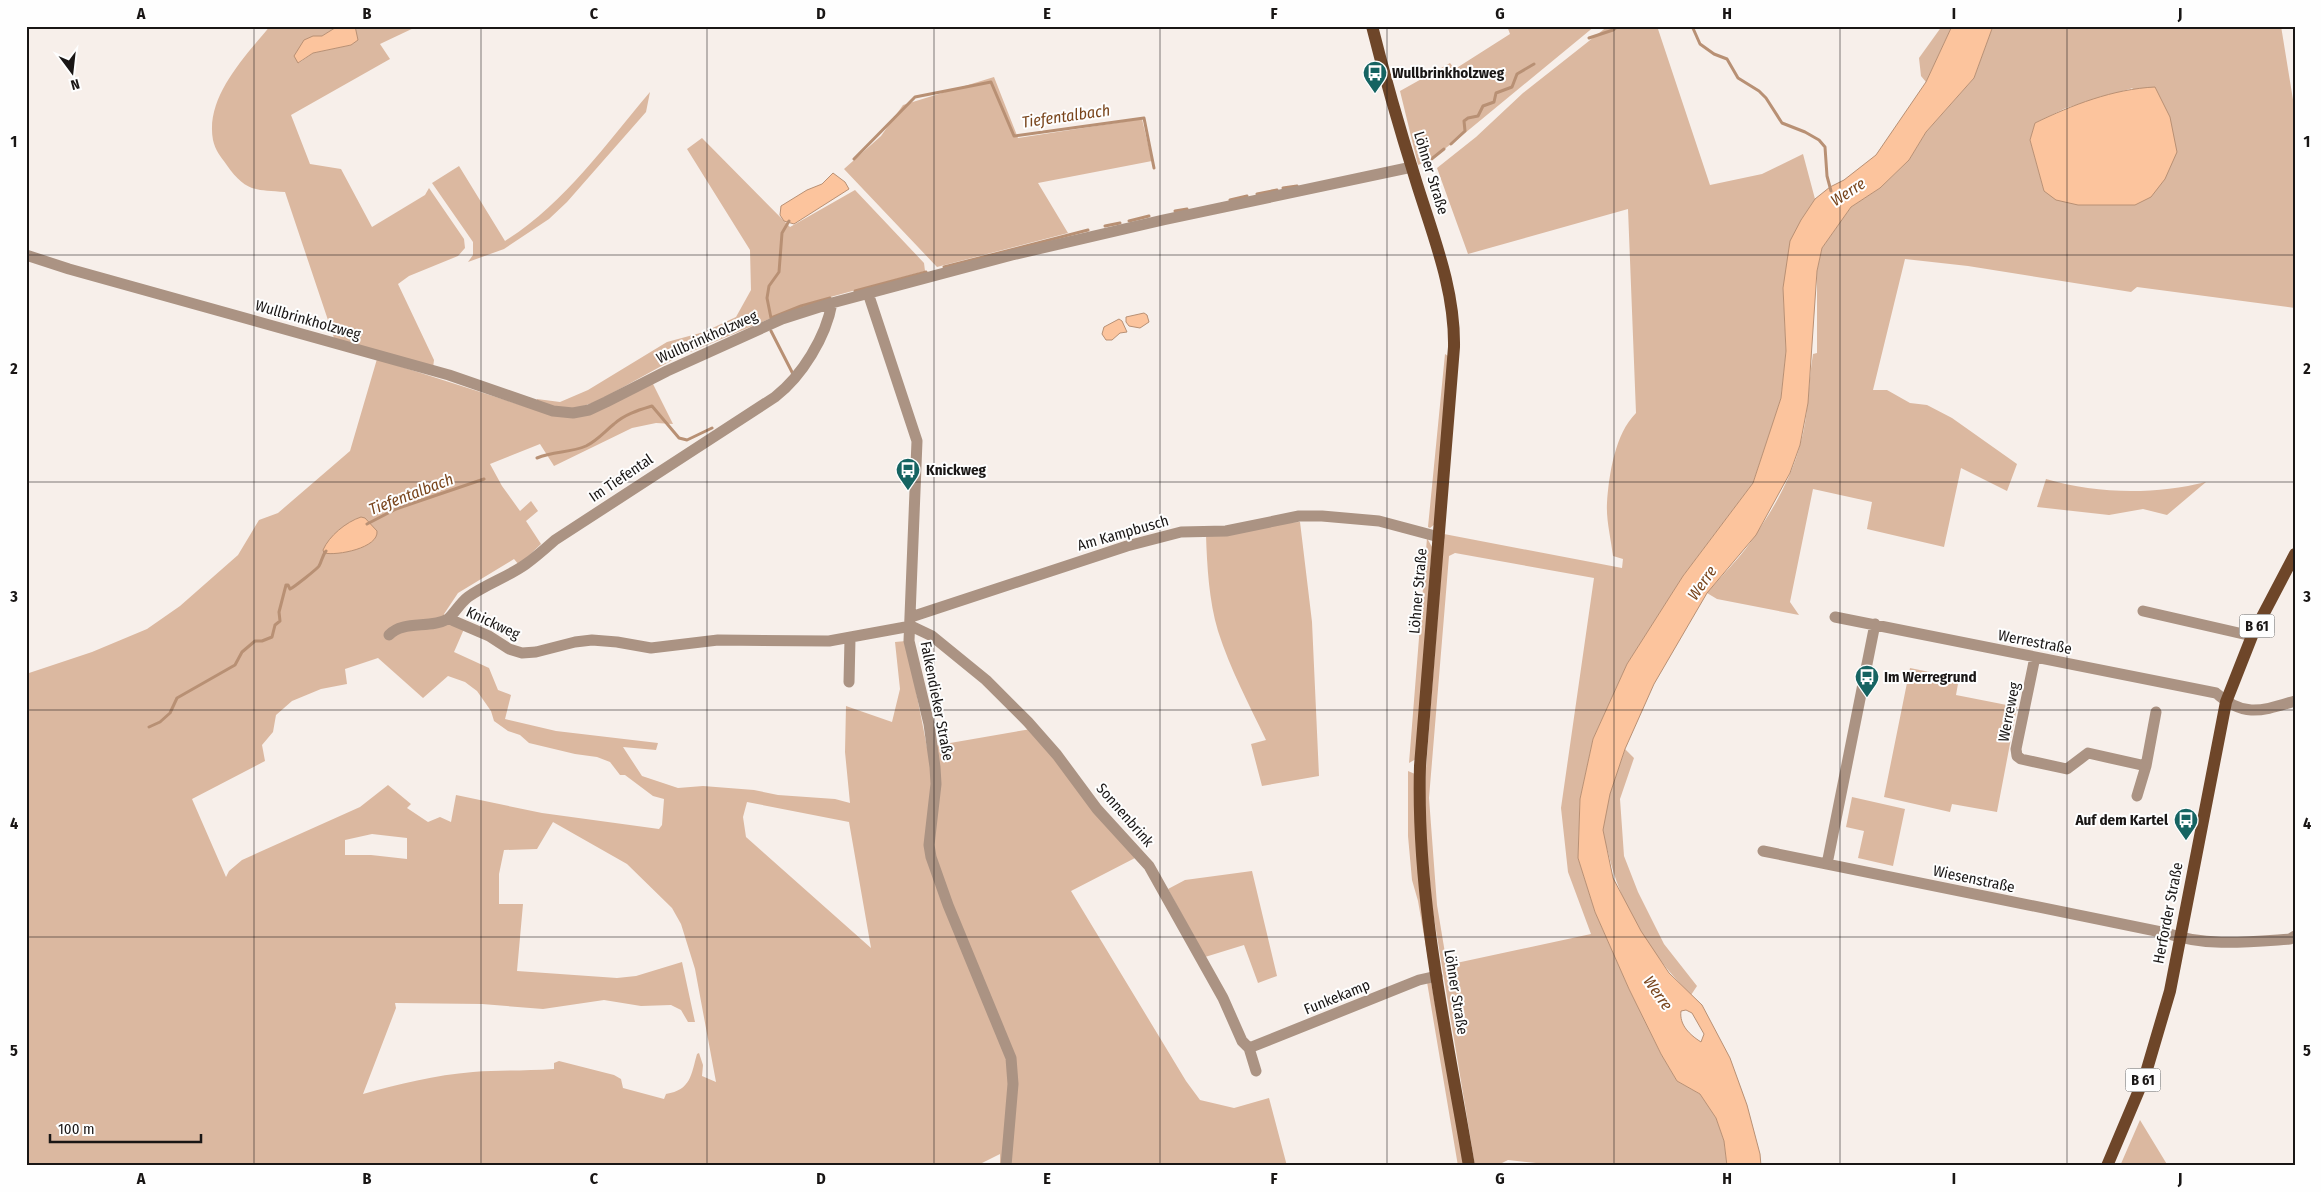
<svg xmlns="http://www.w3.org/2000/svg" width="2321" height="1192" font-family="'Fira Sans Condensed',sans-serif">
	<rect width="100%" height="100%" fill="#f7efea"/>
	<!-- green -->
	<path fill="#dbb8a0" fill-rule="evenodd" d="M270,26H338L322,36H313L299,63L313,53L351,45L357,40L355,26H418L380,44L390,59L291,115L310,164L341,169L372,227L425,195L429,188L464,239L465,248L458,256L409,276L398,284L434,360L433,368L334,338L285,192C253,190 245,191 226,164C221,157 215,150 213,140C205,97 245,57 270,26Z
		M1507,26H1595L1459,138L1430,160L1418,165L1400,91L1450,63L1455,69L1510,34Z
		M1608,26H1657L1710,185L1762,174L1803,154L1815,199L1801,220L1783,288L1786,351L1781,398L1753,483L1683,576L1627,664L1593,739L1580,799L1578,858L1595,912L1629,989L1661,1054L1677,1081L1700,1094L1716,1118L1724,1141L1727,1166H1565L1508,1160L1496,1166H1475L1432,906L1424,812L1426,768L1444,534L1622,568L1623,559L1613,556C1611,539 1606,520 1607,503C1609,474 1615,434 1636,413L1628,209L1468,254L1437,168L1476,137L1523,93ZM1455,553L1594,578L1561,808L1568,872L1591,934L1447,965L1437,905L1429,798L1449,556Z
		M1942,26H1952L1926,82L1921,76L1919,58Z
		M1993,26H2281L2295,112V308L2137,287L2131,292L1968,266L1905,259L1873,390H1887L1910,403L1927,405L1952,418L2017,464L2007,491L1961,468L1944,547L1867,529L1872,502L1813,489L1790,602L1799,615L1717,599L1707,593C1723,574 1743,555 1756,534C1774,508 1792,476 1800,445C1809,415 1808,384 1813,354L1817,353V271L1822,248L1851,207L1880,188L1909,160L1926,132L1974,78ZM2133,88L2044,191L2030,140L2035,123L2066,108Z
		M994,77L1018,138L1142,119L1152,161L1038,183L1068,233L937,267L844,169L881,136L903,105Z
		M650,92L646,112L567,202L549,219L504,249L468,262L473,255V242L432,183L459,166L505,241C564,204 605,145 650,92Z
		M702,138L790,227L855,190L924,263L925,271L805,304L676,358L587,407L570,410L537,403V399L560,402L588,390L667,342L704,332L736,317L751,290L750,250L687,149Z
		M1445,354L1448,356L1435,524L1430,528L1428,527Z
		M377,359L555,416L652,382L673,424L656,423L632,428L554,466L540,444L490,464L502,486L520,511L531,501L538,511L526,521L541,544L519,565L514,559L458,593L444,614L448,621L464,629L454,652L489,668L498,690L511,695L505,719L556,731L658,743L656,750L623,747L642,776L678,788L703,786L754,790L778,795L835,799L850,803L845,752L846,706L892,722L900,689L895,642L906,641L927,747L1031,729L1135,858L1071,891L1186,1081L1200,1100L1234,1108L1269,1098L1287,1166H1000V1154L976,1166H26V674L92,652L147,629L180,606L238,555L259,520L278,513L350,451ZM378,658L423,698L448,676L465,682L477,691L491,711L494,721L508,731L520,735L529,743L575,754L597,757L610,762L620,775H625L653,796L664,799L662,825L659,829L542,813L456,795L451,822L440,817L428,822L407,808L411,804L388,785L360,807L242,860L229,871L226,877L192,799L265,761L262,745L273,732L276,715L292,701L321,689L347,684L345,669ZM747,802L849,822L871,948L746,837L743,817ZM553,822L627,864L672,908L681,924L695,969L716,1082L702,1076L703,1065L699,1053L697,1054C691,1075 691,1090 666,1094L664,1099L623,1088L621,1079L614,1075L559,1061L554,1063V1069C527,1071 500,1070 473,1072C435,1075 399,1084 363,1094L396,1008L395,1003L482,1004L543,1009L604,1000L641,1006L671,1005L681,1010L688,1022H695L682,962L636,976L617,978L517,971L523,904H499V874L504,850L537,849ZM372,834L407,838V859L371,855H345V840Z
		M2046,479C2096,494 2155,495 2206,482L2167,515L2143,509L2109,515L2037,507Z
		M1300,522L1312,622L1319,776L1262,786L1251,744L1266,740C1249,704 1230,669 1218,631C1209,601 1207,566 1206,535L1278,523Z
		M1427,538L1432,547L1416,759L1409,763Z
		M1910,668L1959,678L1956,695L2017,707L1997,812L1952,804L1950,812L1884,797Z
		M1625,749L1634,758L1620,799L1624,856L1638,892L1664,944L1697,986L1691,995C1652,956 1620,906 1608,852C1606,845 1603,837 1603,830C1602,808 1618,771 1625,749Z
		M1408,771L1415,774L1430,970L1418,901L1412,880L1408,836Z
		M1852,797L1905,809L1893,866L1858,858L1864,831L1846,827Z
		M1252,871L1277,976L1258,983L1244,945L1205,957L1168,889L1185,880Z
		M1427,982H1431L1465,1166H1458Z
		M2140,1120L2168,1166H2120Z"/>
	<!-- water -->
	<path fill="#fcc49d" stroke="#b89074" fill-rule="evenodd" d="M338,26H355L358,40L351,45L313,53L298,63L294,56L304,40L313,36H322Z
		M1952,26H1993L1974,78L1926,132L1909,160L1880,188L1851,207L1822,248L1817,271L1808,403L1800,445L1790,473L1756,535L1707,593L1654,684L1625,749L1610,794L1603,830L1613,878L1641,931L1669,973L1702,1005L1730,1058L1747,1105L1760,1154L1761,1166H1727L1724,1141L1716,1118L1700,1094L1677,1081L1661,1054L1629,989L1595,912L1578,858L1580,799L1593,739L1627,664L1683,576L1753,483L1781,398L1786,351L1783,288L1790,241L1801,220L1815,199L1830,187L1844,180L1876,155L1926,82ZM1686,1010L1692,1013L1704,1034L1701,1042C1690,1035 1679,1025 1681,1011Z
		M2155,87L2170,117L2177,152L2165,179L2151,197L2135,205H2078L2056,200L2044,191L2030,140L2035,123C2072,105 2113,89 2155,87Z
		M833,173L845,182L849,189L794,224L784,221L780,215L781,206L807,190L822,184Z
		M1144,313L1147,315L1149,322L1140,328L1129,326L1126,322V317Z
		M1119,319L1122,321L1127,332L1120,333L1112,340H1106L1102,334L1104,327Z
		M361,517L365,518L377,531C379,548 337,556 324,553L323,550C329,536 346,522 361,517Z"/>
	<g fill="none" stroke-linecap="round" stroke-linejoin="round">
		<!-- stream -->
		<path stroke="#b89074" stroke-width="3" d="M1692,26L1700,44L1714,54L1727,59L1738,78L1759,91L1766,98L1782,123L1805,132L1819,140L1825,147L1827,176L1831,191
			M1589,38L1613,30L1618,26
			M1451,144L1465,131L1464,121L1468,118L1478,116L1483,106L1494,102L1496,93L1512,87L1517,74L1534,64
			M854,159L915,97L991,82L1014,136L1144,118L1154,168
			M1429,161L1444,149
			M1283,188L1297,186
			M1257,194L1277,190
			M1230,200L1247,196
			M1175,211L1187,209
			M789,221L782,233L779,272L769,286L767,298L771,318L801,306L830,298
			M1129,221L1149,216
			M1105,226L1120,223
			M944,267L1088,230
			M855,291L926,272
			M771,331L793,374
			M537,458C554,451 570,453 586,446C598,440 604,432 614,424C625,414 639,410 652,406L679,438L687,440L712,428
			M367,524L396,509L484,479
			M149,727L160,722L170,713L177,698L235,665L242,652L255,641H262L272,637L275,625L280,621L279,612L286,585H288L290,589C293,588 317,569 319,566C322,561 322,556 326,551"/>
		<!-- minor -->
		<path stroke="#ab9383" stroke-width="11" d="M26,255L69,269L449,375L553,411L573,413L589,410L606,402L667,371L782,319L832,303L1012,255L1163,220L1412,167
			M868,293L917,441L909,641L929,724L935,767L936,784L929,845L931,857L948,905L1011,1058L1013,1084L1006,1166
			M2143,611L2252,636
			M911,617L1127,546L1181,532L1226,531L1299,516H1322L1379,521L1439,537
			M1835,617L2216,693C2244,718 2261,711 2295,701
			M450,618L454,621L489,636L509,649L522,653L536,652L575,642L592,640L617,642L651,648L718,640L829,641L911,626
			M911,626L932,636L986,680L1028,722L1057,755L1097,809L1149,866L1223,998L1242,1041L1249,1048L1256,1071
			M389,635C403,620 430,629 448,619C453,615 461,602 468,597C486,584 508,577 526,564C536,557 546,548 555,540L775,397C802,376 826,337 832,303
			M2035,657L2016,749L2017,756L2021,759L2067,769L2088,753L2146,766
			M849,682L850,639
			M2137,796L2146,766L2156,712
			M1763,851L2166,933C2206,947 2248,942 2290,939L2295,936
			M1827,864L1875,624
			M1249,1048L1419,980L1437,976"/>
		<!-- major -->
		<path stroke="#6e4629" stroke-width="12" d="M1372,26C1385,78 1400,130 1416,181C1433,236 1455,289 1454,347L1420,766C1416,901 1447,1034 1469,1166
			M2107,1166L2145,1076L2170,991L2226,702L2252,636L2295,554"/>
	</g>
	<!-- grid -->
	<path fill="none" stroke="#191615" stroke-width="1" stroke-opacity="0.55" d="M254,26V1166M481,26V1166M707,26V1166M934,26V1166M1160,26V1166M1387,26V1166M1614,26V1166M1840,26V1166M2067,26V1166M26,255H2295M26,482H2295M26,710H2295M26,937H2295"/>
	<!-- icons -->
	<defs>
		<symbol id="bus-pin" viewBox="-11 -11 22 30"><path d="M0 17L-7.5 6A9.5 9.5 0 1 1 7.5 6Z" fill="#166462" stroke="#fefefe"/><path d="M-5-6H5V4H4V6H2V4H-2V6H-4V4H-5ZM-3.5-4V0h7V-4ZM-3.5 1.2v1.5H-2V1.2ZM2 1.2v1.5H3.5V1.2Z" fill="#fff"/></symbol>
	</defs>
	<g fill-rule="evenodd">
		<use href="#bus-pin" x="1361" y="59" width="28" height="38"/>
		<use href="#bus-pin" x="894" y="456" width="28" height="38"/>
		<use href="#bus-pin" x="1853" y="663" width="28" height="38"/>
		<use href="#bus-pin" x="2172" y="806" width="28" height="38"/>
	</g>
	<g text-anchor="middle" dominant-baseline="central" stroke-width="4" stroke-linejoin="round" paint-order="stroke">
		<!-- shield labels -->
		<g fill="#fefefe" stroke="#5e5c5b" stroke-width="1">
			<rect x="2239.5" y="614.5" width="35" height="23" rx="4"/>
			<rect x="2125.5" y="1068.5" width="35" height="23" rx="4"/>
		</g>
		<g font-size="14" font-weight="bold" fill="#191615">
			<text x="2257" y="626">B 61</text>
			<text x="2143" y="1080">B 61</text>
		</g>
		<!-- poi labels -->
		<g font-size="15" font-weight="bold" fill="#191615" stroke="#fefefe" text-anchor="start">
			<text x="1392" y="73">Wullbrinkholzweg</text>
			<text x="926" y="470">Knickweg</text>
			<text x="1884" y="677">Im Werregrund</text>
			<text x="2168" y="820" text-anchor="end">Auf dem Kartel</text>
		</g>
		<!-- street labels -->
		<g font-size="15" fill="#191615" stroke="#fefefe">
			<text transform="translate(1431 173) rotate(73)">Löhner Straße</text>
			<text transform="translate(308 320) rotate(16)">Wullbrinkholzweg</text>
			<text transform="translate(707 337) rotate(-24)">Wullbrinkholzweg</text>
			<text transform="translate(621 478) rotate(-34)">Im Tiefental</text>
			<text transform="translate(1123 533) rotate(-16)">Am Kampbusch</text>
			<text transform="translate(1418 591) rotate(-85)">Löhner Straße</text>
			<text transform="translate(493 623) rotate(25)">Knickweg</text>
			<text transform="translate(2035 642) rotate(11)">Werrestraße</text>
			<text transform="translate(937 701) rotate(79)">Falkendieker Straße</text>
			<text transform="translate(2009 712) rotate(-79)">Werreweg</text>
			<text transform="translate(1125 815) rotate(49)">Sonnenbrink</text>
			<text transform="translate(1974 879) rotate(12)">Wiesenstraße</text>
			<text transform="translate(2168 913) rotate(-79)">Herforder Straße</text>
			<text transform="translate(1456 992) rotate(81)">Löhner Straße</text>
			<text transform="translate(1337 997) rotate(-22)">Funkekamp</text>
		</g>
		<!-- water labels -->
		<g font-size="16" font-style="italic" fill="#79451c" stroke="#fefefe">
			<text transform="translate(1066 116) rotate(-8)">Tiefentalbach</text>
			<text transform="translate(1848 192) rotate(-33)">Werre</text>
			<text transform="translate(411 494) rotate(-21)">Tiefentalbach</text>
			<text transform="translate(1702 583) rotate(-55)">Werre</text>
			<text transform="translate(1658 993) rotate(55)">Werre</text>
		</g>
	</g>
	<!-- border -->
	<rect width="2321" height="1192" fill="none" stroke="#fefefe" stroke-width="55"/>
	<!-- north arrow -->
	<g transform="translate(72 72) rotate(165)" stroke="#fefefe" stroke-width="4" paint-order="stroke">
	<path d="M0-4L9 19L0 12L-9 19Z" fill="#191615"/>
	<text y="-8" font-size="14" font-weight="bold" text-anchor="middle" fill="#191615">N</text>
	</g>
	<!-- scale -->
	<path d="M50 1134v8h151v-8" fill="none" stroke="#191615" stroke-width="2.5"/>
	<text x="58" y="1134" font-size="15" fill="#191615" stroke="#fefefe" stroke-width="4" paint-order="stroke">100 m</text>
	<rect x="28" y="28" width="2266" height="1136" fill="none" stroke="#191615" stroke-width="2"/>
	<g font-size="16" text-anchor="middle" font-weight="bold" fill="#191615">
		<text x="141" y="19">A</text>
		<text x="367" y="19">B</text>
		<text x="594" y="19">C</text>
		<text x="821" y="19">D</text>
		<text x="1047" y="19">E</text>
		<text x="1274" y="19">F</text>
		<text x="1500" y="19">G</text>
		<text x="1727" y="19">H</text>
		<text x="1954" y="19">I</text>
		<text x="2180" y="19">J</text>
		<text x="14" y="147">1</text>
		<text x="2307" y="147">1</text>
		<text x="14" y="374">2</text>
		<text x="2307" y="374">2</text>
		<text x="14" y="602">3</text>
		<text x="2307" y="602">3</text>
		<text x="14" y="829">4</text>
		<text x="2307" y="829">4</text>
		<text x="14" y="1056">5</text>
		<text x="2307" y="1056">5</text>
		<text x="141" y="1184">A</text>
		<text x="367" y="1184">B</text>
		<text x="594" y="1184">C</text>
		<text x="821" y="1184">D</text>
		<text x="1047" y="1184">E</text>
		<text x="1274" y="1184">F</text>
		<text x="1500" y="1184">G</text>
		<text x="1727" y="1184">H</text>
		<text x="1954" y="1184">I</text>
		<text x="2180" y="1184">J</text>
	</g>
</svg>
